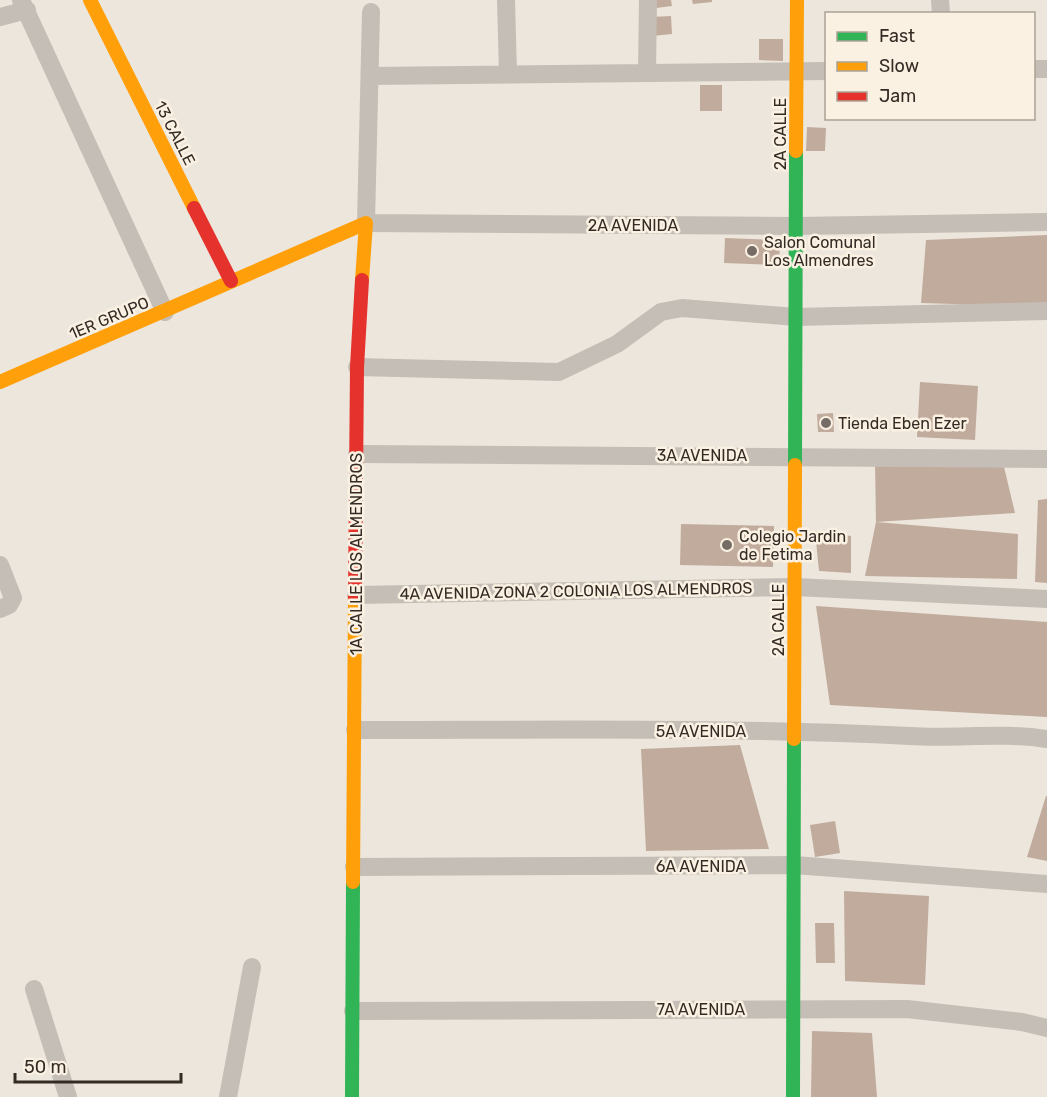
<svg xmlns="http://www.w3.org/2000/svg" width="1047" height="1097" font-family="Rubik,sans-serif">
	<rect width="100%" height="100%" fill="#ece6dc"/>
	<!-- building -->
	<path fill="#c1ab9d" d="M654,0H671L672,6L656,8Z
		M692,0H712V2L693,4Z
		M671,16L672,34L652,36L651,17Z
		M759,39H783V61L759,60Z
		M700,85H722V111H700Z
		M807,127L826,128L825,151H806Z
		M1047,235V307L921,303L926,240Z
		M725,238L780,240L779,265L724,263Z
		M920,382L978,386L975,440L917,437Z
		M833,413L834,432H818L817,414Z
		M875,462L1004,467L1015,513L876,522Z
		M1047,499V583L1035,582L1038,500Z
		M876,522L1018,534L1017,579L865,576Z
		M681,524L774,526L773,567L680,565Z
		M815,531L851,536V573L819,571Z
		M816,606L1047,622V717L830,705Z
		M740,745L769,849L646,851L641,749Z
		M1046,796H1047V861L1027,857Z
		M835,821L840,853L815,857L810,825Z
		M844,891L929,896L925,985L845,981Z
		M815,923H834L835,963H816Z
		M812,1031L872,1033L877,1097H811Z"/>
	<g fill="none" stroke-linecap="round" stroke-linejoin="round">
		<!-- street -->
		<path stroke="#c4beb6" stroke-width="18" d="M21,0L165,312
			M506,0L508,74
			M940,0L941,14
			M371,12L366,223L796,226L1047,222
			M0,17L27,10
			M1034,69H1047
			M647,73L648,0
			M370,76L826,71
			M357,367L559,372L617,344L661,312L682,308L796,317L1047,311
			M357,454L1047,459
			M0,565L13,598L9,605L0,609
			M356,595L795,587L1047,599
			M355,730C540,730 726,727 910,736C956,739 1002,732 1047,739
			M354,867L794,865L1047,884
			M34,989L68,1097
			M353,1011L907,1009L1022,1022L1047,1028
			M228,1097L252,967"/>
		<!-- fast -->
		<path stroke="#30b455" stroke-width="14" d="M795,465L796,151
			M352,1097L353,882
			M793,1097L794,739"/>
		<!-- slow -->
		<path stroke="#ff9f0a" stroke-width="14" d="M90,0L194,208
			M796,151L797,0
			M0,382L366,223L362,280
			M794,739L795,465
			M353,882L355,597"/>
		<!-- jam -->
		<path stroke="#e5322d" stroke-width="14" d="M194,208L231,281
			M355,597L357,367L362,280"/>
	</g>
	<!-- markers -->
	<g fill="#746c65" stroke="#faf1e2" stroke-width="2">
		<circle cx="752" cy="251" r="6"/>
		<circle cx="826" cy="423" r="6"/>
		<circle cx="727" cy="545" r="6"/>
	</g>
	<g text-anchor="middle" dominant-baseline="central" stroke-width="5" stroke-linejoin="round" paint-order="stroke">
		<!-- street labels -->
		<g font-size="16" fill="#342b25" stroke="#faf1e2">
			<text transform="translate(175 133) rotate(63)">13 CALLE</text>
			<text transform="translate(780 134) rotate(-90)">2A CALLE</text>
			<text x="633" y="225">2A AVENIDA</text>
			<text transform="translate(109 318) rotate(-23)">1ER GRUPO</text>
			<text x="702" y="455">3A AVENIDA</text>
			<text transform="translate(356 554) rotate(-90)">1A CALLE LOS ALMENDROS</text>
			<text transform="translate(576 591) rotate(-1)">4A AVENIDA ZONA 2 COLONIA LOS ALMENDROS</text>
			<text transform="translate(778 620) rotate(-90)">2A CALLE</text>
			<text x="701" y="731">5A AVENIDA</text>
			<text x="701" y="866">6A AVENIDA</text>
			<text x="701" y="1009">7A AVENIDA</text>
		</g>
		<!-- poi labels -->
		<g font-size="16" fill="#342b25" stroke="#faf1e2" text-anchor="start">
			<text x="764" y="242">Salon Comunal<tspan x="764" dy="18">Los Almendres</tspan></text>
			<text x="838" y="423">Tienda Eben Ezer</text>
			<text x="739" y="536">Colegio Jardin<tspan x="739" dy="18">de Fetima</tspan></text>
		</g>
	</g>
	<!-- legend -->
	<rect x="825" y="12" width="210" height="108" fill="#faf1e2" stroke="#aba296" stroke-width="1.5"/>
	<rect x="837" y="32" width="30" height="9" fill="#30b455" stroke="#aba296" stroke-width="1.5"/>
	<text x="879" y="42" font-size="18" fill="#342b25">Fast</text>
	<rect x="837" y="62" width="30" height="9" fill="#ff9f0a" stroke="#aba296" stroke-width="1.5"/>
	<text x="879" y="72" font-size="18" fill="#342b25">Slow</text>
	<rect x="837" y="92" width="30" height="9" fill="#e5322d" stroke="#aba296" stroke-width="1.5"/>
	<text x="879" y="102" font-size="18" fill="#342b25">Jam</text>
	<!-- scale -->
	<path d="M15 1073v9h166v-9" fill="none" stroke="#342b25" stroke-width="3"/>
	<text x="24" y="1073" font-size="18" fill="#342b25" stroke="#faf1e2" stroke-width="4.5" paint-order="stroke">50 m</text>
</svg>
